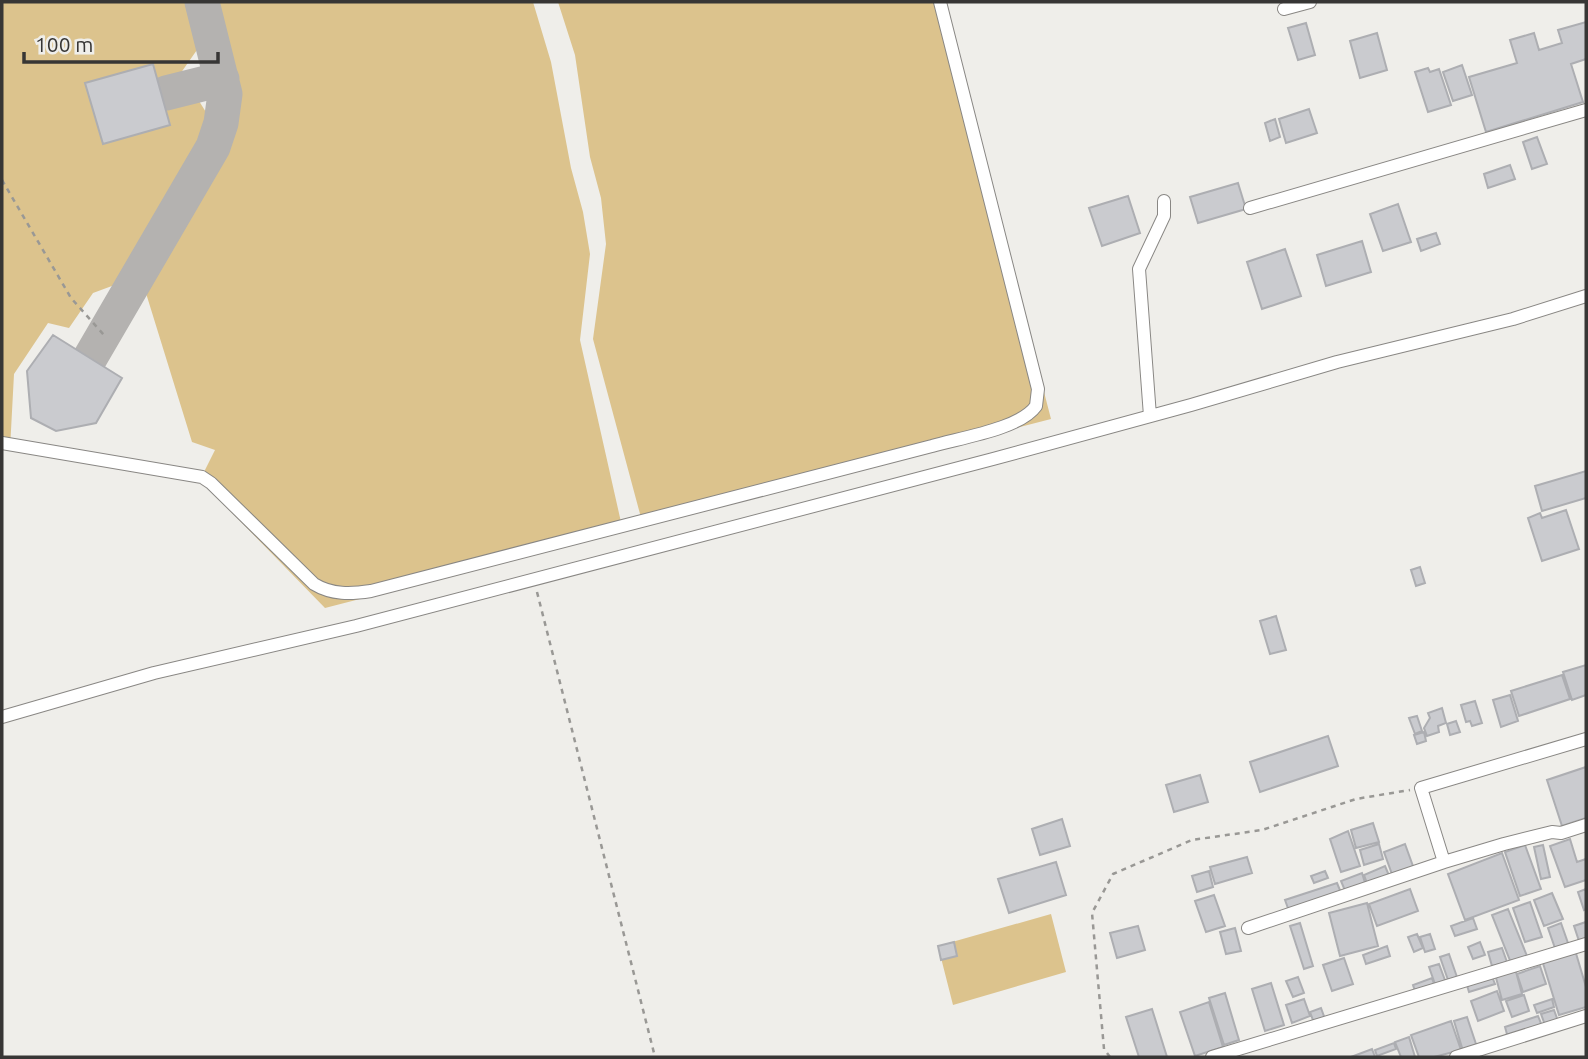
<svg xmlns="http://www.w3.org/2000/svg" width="1588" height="1059" font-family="Ubuntu,sans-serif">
	<rect width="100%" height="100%" fill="#efeeea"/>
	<!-- green -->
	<path fill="#dcc38d" d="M2,2H187L199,47L178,77L153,84L159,108L187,100L199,101L209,117L202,142L120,283L93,293L69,328L48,323L14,374L10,449L2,448Z
		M213,2H533L551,62L571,168L583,212L590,254L580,340L623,531L325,608L200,480L215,450L192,442L145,290L221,154L239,107Z
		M558,2H943L1051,419L643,525L593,339L606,244L601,198L590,157L575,55Z
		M1051,914L1066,972L953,1005L938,946Z"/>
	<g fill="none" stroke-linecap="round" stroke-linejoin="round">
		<!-- taxiway -->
		<path stroke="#b4b2b0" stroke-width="35" d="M166,93L222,79
			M90,358L213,147L221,123L225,94L202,2"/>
	</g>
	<!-- building -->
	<path fill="#cacbcf" stroke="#adaeb2" stroke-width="2" d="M1586,22V59L1571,64L1583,102L1486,132L1469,77L1517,63L1510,40L1534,33L1539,50L1562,43L1558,30Z
		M1306,23L1315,55L1298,60L1288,28Z
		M1377,33L1387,70L1360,78L1350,41Z
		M153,64L170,125L103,144L85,83Z
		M1462,65L1472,95L1453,101L1443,72Z
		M1428,68L1430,72L1439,69L1451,105L1428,112L1415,72Z
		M1309,109L1317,133L1286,143L1279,119Z
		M1275,119L1280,137L1270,141L1265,123Z
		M1537,137L1547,164L1532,169L1523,142Z
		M1510,165L1515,179L1488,188L1484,174Z
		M1238,183L1246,209L1198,223L1190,197Z
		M1128,196L1140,233L1102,246L1089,208Z
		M1398,204L1411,242L1383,251L1370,214Z
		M1436,233L1440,244L1421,251L1417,239Z
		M1362,241L1371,272L1326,286L1317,255Z
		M1285,249L1301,296L1262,309L1247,262Z
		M53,335L122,378L96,423L56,431L31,418L27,371Z
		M1586,471V498L1542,511L1535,486Z
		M1566,510L1579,549L1542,561L1528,518L1540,513L1542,518Z
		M1420,567L1425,583L1416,586L1411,570Z
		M1276,616L1286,650L1270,654L1260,621Z
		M1586,665V695L1572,700L1563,672Z
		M1562,675L1570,699L1519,716L1511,691Z
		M1510,695L1518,721L1501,727L1493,700Z
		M1475,701L1482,723L1472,726L1470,721L1466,722L1461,705Z
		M1442,708L1446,723L1438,726L1439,732L1427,736L1424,728L1430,718L1428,713Z
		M1417,716L1422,731L1415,734L1409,718Z
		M1456,721L1460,732L1450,735L1447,724Z
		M1424,732L1426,741L1417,744L1414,735Z
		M1328,736L1338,766L1260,792L1250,762Z
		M1586,767V818L1562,826L1547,780Z
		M1200,775L1208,802L1174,812L1166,785Z
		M1062,819L1070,846L1040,855L1032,829Z
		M1373,823L1379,842L1356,848L1351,830Z
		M1348,831L1360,866L1341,872L1330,839Z
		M1570,839L1577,862L1586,859V880L1565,887L1550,846Z
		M1379,844L1383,859L1364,865L1360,850Z
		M1405,844L1414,869L1393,877L1384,852Z
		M1525,845L1541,889L1520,896L1505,852Z
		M1543,845L1550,877L1541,879L1534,847Z
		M1502,853L1519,900L1465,920L1448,874Z
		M1247,857L1252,873L1215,884L1210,867Z
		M1056,862L1066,895L1009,913L998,879Z
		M1385,866L1390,878L1368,886L1364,875Z
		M1209,871L1213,887L1197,892L1192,876Z
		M1325,871L1328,878L1314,883L1311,876Z
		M1362,873L1366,886L1346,893L1341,881Z
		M1337,883L1342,895L1289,911L1285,900Z
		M1410,889L1418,911L1377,926L1369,904Z
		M1586,889V909L1584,910L1578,892Z
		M1552,893L1563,919L1544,926L1534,900Z
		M1214,895L1225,926L1206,932L1195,901Z
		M1530,902L1542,937L1525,942L1513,908Z
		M1367,903L1378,946L1340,956L1329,913Z
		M1508,909L1527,956L1511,963L1492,915Z
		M1473,918L1477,929L1455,936L1451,926Z
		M1586,922V941L1580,944L1574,926Z
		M1300,923L1313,966L1304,969L1290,926Z
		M1561,923L1569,946L1556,951L1548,928Z
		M1138,926L1145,950L1117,958L1110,933Z
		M1235,928L1241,951L1226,954L1220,932Z
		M1417,934L1423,948L1414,952L1408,937Z
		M1430,934L1435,949L1425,952L1420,937Z
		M954,942L957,956L941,960L938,946Z
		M1480,942L1485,955L1473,959L1468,947Z
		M1387,946L1390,956L1366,964L1363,955Z
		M1502,948L1507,962L1492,966L1488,952Z
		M1575,950L1586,987V1007L1559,1015L1542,960Z
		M1449,954L1457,977L1448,980L1440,957Z
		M1344,958L1353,984L1332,991L1323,965Z
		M1439,964L1446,983L1436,987L1429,967Z
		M1540,966L1546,984L1523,992L1517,974Z
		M1515,968L1522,994L1502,1000L1495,974Z
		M1491,974L1495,984L1469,992L1466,982Z
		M1298,977L1304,993L1293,997L1286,981Z
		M1432,978L1434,984L1415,991L1413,985Z
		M1271,983L1284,1025L1265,1031L1252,989Z
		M1497,991L1504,1011L1478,1021L1471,1001Z
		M1225,993L1239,1040L1224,1045L1209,998Z
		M1524,995L1529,1011L1512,1017L1506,1001Z
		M1304,999L1310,1016L1292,1023L1286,1005Z
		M1552,999L1554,1007L1537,1013L1534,1005Z
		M1209,1002L1223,1047L1195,1056L1180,1012Z
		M1321,1008L1325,1019L1314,1023L1310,1012Z
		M1152,1009L1167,1057H1139L1126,1017Z
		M1554,1010L1558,1021L1545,1025L1541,1014Z
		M1538,1016L1542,1026L1508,1038L1505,1027Z
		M1467,1017L1477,1047L1463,1051L1454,1021Z
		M1451,1021L1461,1050L1434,1057H1419L1411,1035Z
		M1409,1037L1415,1057H1401L1395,1042Z
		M1394,1043L1396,1049L1377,1056L1375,1050Z
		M1372,1049L1375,1057H1351Z"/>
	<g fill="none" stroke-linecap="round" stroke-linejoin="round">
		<defs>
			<path id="minor" d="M1284,9L1310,2
				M1250,208L1586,110
				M1150,416L1139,269L1164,216V201
				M2,443L202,477L211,483L314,584C332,595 351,594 371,591L932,446C959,438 1020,429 1036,406L1038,389L940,2
				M2,717L154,673L356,626L993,459L1191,405L1337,362L1513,319L1586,296
				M1586,739L1421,788L1444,862L1504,844L1552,832L1561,833L1586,825
				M1248,928L1444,862
				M1212,1057L1586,944
				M1456,1057L1586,1016"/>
		</defs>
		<!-- minor casing -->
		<use href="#minor" stroke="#898784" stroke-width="14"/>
		<!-- path -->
		<path stroke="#999895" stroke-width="2.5" stroke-dasharray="5 5" stroke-linecap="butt" d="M2,180L71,298L104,335
			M537,592L655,1057
			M1110,1057L1104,1049L1092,913L1113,874L1192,840L1262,830L1356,799L1410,790"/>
		<!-- minor -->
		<use href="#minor" stroke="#fff" stroke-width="12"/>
	</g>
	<!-- border -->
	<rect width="1588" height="1059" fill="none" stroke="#373635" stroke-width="7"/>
	<!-- scale -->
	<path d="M24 52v10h194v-10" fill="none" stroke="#373635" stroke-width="3.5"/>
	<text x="35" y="52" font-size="21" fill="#373635" stroke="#efeeea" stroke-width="5" paint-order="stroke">100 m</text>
</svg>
